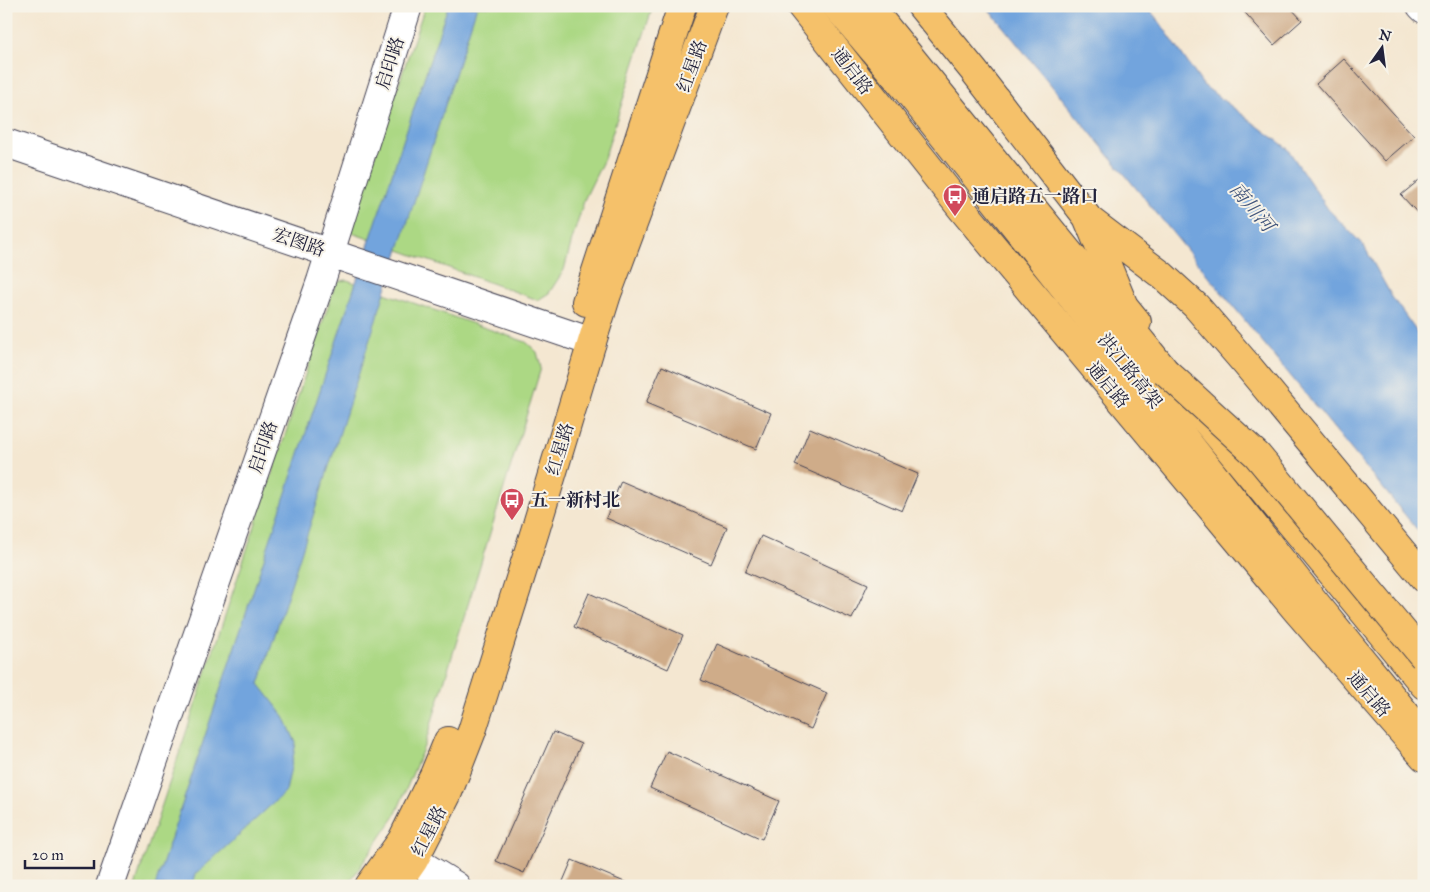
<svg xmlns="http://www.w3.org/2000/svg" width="1430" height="892" font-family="'IM FELL Great Primer','Noto Serif SC',serif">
	<rect width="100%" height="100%" fill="#f7f3e8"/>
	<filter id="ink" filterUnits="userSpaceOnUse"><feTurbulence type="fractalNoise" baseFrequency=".02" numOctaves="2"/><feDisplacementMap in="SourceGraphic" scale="10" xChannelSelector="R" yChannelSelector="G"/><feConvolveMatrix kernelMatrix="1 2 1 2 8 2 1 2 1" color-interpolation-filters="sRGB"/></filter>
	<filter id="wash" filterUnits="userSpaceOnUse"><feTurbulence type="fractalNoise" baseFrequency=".0096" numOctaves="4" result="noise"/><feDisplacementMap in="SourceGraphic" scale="20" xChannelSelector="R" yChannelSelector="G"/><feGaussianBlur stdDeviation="1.12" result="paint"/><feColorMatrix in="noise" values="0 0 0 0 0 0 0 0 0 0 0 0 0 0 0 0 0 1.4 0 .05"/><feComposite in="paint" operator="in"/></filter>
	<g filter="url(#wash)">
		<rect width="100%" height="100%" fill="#f4e7d1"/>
		<!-- green -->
		<path fill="#acd884" stroke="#677d60" d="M425,6H653L604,159L585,198L572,240L564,270L549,293L538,300L352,233L351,226Z
			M347,280L526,342L537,352L541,368L425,744L395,816L347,886H135L335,285L340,281Z"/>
		<!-- water -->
		<path fill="#72a4dd" stroke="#4a638c" d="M448,6H477L259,684L284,716L296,743L286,791L241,833L196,874L192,886H155Z
			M986,6H1146L1159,21L1203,85L1287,148L1328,209L1364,246L1392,297L1424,342V538Z"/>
		<g id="blocks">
			<!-- building -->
			<path fill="#cfac89" d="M1239,6H1289L1302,20L1274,45Z
				M1344,59L1414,136L1385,161L1316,84Z
				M1424,176V220L1401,195Z
				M662,366L771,413L756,449L646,403Z
				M810,428L918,474L902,511L795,465Z
				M621,481L727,527L711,564L606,518Z
				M761,536L868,584L852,619L745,572Z
				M589,593L683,635L668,669L574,627Z
				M717,644L827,693L811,729L701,680Z
				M553,732L581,744L524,873L496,861Z
				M667,751L779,801L762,839L650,788Z
				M572,860L634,886H561Z"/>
		</g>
	</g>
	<g filter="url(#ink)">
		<use href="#blocks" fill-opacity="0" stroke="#424052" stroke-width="1"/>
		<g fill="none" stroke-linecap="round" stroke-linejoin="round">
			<defs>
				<path id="minor" d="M1421,6L1424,9
					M6,143L592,342
					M414,860L456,886
					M110,886L321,281L408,6"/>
				<path id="major" d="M801,6L962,209L1297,611L1424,757
					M921,6L974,71L1087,217L1124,306L1137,322
					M1088,219L1163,276L1196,306L1247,365L1424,578
					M586,302L682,6
					M369,886L402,840L434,775L448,741
					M396,886L414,860L447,795L472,731L535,531L592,342L607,294L714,6"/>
				<path id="highway" d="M836,6L906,89L1309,595L1424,736
					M869,6L1165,371L1424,685"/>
			</defs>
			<!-- minor casing -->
			<use href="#minor" stroke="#424052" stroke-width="30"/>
			<!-- major casing -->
			<use href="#major" stroke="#424052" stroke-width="30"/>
			<!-- highway casing -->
			<use href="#highway" stroke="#424052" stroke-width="30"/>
			<!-- minor -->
			<use href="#minor" stroke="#fff" stroke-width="28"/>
			<!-- major -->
			<use href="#major" stroke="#f5c16b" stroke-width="28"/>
			<!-- highway -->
			<use href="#highway" stroke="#f5c16b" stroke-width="28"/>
			<defs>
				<path id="highway-bridge" d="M1165,371L1257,455L1424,657"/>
			</defs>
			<!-- highway-bridge casing -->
			<use href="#highway-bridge" stroke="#424052" stroke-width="30" stroke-linecap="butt"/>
			<!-- highway-bridge -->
			<use href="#highway-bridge" stroke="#f5c16b" stroke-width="28"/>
		</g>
	</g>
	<!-- icons -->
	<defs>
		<symbol id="bus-pin" viewBox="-11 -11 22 30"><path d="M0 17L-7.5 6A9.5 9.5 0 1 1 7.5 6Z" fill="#d1495b" stroke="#f7f3e8"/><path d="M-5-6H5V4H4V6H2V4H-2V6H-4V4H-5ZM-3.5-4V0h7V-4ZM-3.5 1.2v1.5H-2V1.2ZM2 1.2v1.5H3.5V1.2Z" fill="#fff"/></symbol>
	</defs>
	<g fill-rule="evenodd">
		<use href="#bus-pin" x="941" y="182" width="28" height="38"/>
		<use href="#bus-pin" x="498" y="486" width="28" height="38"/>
	</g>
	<g text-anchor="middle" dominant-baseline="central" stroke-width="4" stroke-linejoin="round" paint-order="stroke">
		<!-- street labels -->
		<g font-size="18" fill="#22223b" stroke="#f7f3e8">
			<text transform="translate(390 63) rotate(-72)">启印路</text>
			<text transform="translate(692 66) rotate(-70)">红星路</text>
			<text transform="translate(852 71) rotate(52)">通启路</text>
			<text transform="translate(299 242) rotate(19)">宏图路</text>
			<text transform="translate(1130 371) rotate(51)">洪江路高架</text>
			<text transform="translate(1108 385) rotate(50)">通启路</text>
			<text transform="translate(263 447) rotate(-71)">启印路</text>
			<text transform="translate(560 449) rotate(-73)">红星路</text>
			<text transform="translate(1369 694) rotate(49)">通启路</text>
			<text transform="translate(429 831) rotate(-63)">红星路</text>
		</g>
		<!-- poi labels -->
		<g font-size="18" font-weight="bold" fill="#22223b" stroke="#f7f3e8" text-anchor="start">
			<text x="972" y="196">通启路五一路口</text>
			<text x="530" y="500">五一新村北</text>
		</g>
		<!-- water labels -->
		<g font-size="19" font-style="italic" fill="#42567c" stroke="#f7f3e8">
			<text transform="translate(1252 207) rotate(50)">南川河</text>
		</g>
	</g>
	<!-- margin -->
	<rect width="1430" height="892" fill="none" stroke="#f7f3e8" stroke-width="25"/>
	<!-- north arrow -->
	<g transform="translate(1382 48) rotate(14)" stroke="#f7f3e8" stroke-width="4" paint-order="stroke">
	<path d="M0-4L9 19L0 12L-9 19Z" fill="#22223b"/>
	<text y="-8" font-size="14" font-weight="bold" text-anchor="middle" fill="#22223b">N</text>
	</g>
	<!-- scale -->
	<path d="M25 860v8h69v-8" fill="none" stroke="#22223b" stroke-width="2.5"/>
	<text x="32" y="860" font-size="15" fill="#22223b" stroke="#f7f3e8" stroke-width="4" paint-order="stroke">20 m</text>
</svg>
